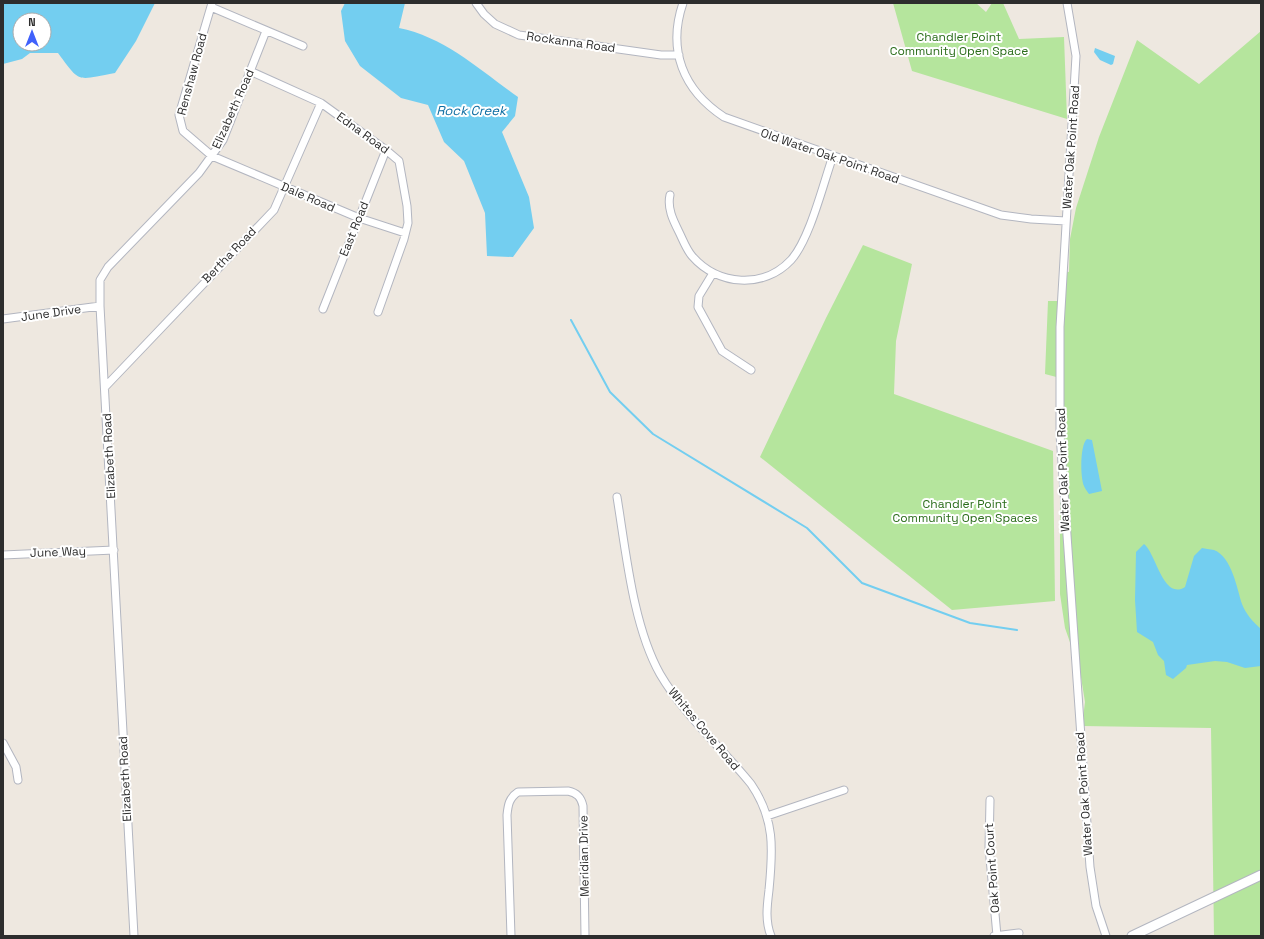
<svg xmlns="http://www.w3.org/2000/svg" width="1264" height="939" font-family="'Space Grotesk',sans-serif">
	<rect width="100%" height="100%" fill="#eee8e0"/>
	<!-- green -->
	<path fill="#b5e59d" d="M893,3H976L986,12L992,3H1003L1019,39L1064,37L1067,119L912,71Z
		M1261,31V936H1214L1211,728L1082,726L1085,702L1080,671L1065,628L1060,594V378L1045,374L1048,301H1061L1063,271L1069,272L1070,239L1076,208L1099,137L1137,40L1199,84Z
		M863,245L912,264L896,341L894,394L1053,451L1055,601L952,610L760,457L826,318Z"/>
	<!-- water -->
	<path fill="#73cef0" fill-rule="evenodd" d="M3,3H155L136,41L115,73C76,80 81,84 58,53H30L22,59L3,64ZM20,20H44V44H20Z
		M345,3H405L399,28C445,37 481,71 518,97L515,116L502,132L529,197L534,228L513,257L487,256L485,213L464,161L444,142L428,105L401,98L360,66L345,41L341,11Z
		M1095,48L1115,56L1113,64L1111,65L1100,60L1094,52Z
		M1087,439L1092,440L1102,491L1089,494C1087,491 1085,489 1084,486C1080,477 1080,444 1087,439Z
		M1144,544C1156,553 1163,601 1185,587L1194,556L1202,548C1205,549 1210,549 1214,550C1232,557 1237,589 1242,604C1246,614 1253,622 1261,629V666L1245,668L1227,662L1215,661L1187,665L1186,668L1173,679L1166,675L1164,661L1158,655L1153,642L1137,632L1135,600L1136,552Z"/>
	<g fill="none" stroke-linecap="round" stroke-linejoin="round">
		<!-- stream -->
		<path stroke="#73cef0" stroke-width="2" d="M571,320L610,392L653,434L807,528L862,583L970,623L1017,630"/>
		<defs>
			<path id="minor" d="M212,3L179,115L183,131L212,156L359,218L405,233
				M476,3L484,14L495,24L519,35L661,55H679
				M683,3C667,50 683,90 724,117L1001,215L1031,219L1066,221
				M1067,3L1076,56L1060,327V434L1090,867L1096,906L1106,936
				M211,7L303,46
				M250,71L321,103L386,150L399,161L407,206L408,223L404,239L378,312
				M670,195C667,208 673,220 679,232C683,240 686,249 692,256C718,286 764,289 791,260C810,239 823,184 833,156
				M713,273L699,296L698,307L722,351L751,370
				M323,309L386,150
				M3,319L100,306
				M105,387L274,210L321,103
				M617,497C626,552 633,626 660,674C684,715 721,747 751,784C775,819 773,849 769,890C767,906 765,921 771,936
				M3,555L114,550
				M3,743L16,767L18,780
				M990,800L989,847L997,936
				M767,816L844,790
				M134,936L100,306V280L108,267L199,173L223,140L266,31
				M511,936L507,815C508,805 509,798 518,792L568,791C577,793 581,797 583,806L585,936
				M994,936L1019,933"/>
			<path id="secondary" d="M1132,936L1261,875"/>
		</defs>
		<!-- minor casing -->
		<use href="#minor" stroke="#b3b6c0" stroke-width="9"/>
		<!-- secondary casing -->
		<use href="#secondary" stroke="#b3b6c0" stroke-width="11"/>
		<!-- minor -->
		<use href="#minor" stroke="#fff" stroke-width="7"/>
		<!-- secondary -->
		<use href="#secondary" stroke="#fff" stroke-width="9"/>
	</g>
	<g text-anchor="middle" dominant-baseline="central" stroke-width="4" stroke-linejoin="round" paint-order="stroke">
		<!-- park labels -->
		<g font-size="12" fill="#2b6d1b" stroke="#fff">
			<text x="959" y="37">Chandler Point<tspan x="959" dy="14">Community Open Space</tspan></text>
			<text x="965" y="504">Chandler Point<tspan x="965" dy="14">Community Open Spaces</tspan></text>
		</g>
		<!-- street labels -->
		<g font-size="12" fill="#2d2d2d" stroke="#fff">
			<text transform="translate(571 42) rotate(8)">Rockanna Road</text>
			<text transform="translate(192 74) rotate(-75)">Renshaw Road</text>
			<text transform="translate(233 109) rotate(-66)">Elizabeth Road</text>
			<text transform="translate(363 133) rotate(36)">Edna Road</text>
			<text transform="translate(1071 147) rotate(-86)">Water Oak Point Road</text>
			<text transform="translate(830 156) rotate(19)">Old Water Oak Point Road</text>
			<text transform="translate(308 197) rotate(23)">Dale Road</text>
			<text transform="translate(354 229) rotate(-68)">East Road</text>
			<text transform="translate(229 255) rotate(-46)">Bertha Road</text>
			<text transform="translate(51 313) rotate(-8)">June Drive</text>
			<text transform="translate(109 456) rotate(-93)">Elizabeth Road</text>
			<text transform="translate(1063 470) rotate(-92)">Water Oak Point Road</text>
			<text transform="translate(58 552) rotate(-2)">June Way</text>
			<text transform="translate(704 729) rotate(50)">Whites Cove Road</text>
			<text transform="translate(125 779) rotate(-93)">Elizabeth Road</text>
			<text transform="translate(1084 794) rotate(-94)">Water Oak Point Road</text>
			<text transform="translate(584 856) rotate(-91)">Meridian Drive</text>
			<text transform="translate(992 868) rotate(-94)">Oak Point Court</text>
		</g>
		<!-- water labels -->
		<g font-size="13" font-style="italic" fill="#0d6da2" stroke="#fff">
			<text x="471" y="110">Rock Creek</text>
		</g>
	</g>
	<!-- border -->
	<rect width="1264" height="939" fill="none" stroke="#2d2d2d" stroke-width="8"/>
	<!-- north arrow -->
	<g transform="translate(32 32)"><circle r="19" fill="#ffffff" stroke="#ababab"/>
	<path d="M0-3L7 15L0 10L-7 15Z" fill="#4061fb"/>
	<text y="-6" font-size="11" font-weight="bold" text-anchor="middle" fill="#2d2d2d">N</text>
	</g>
</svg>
